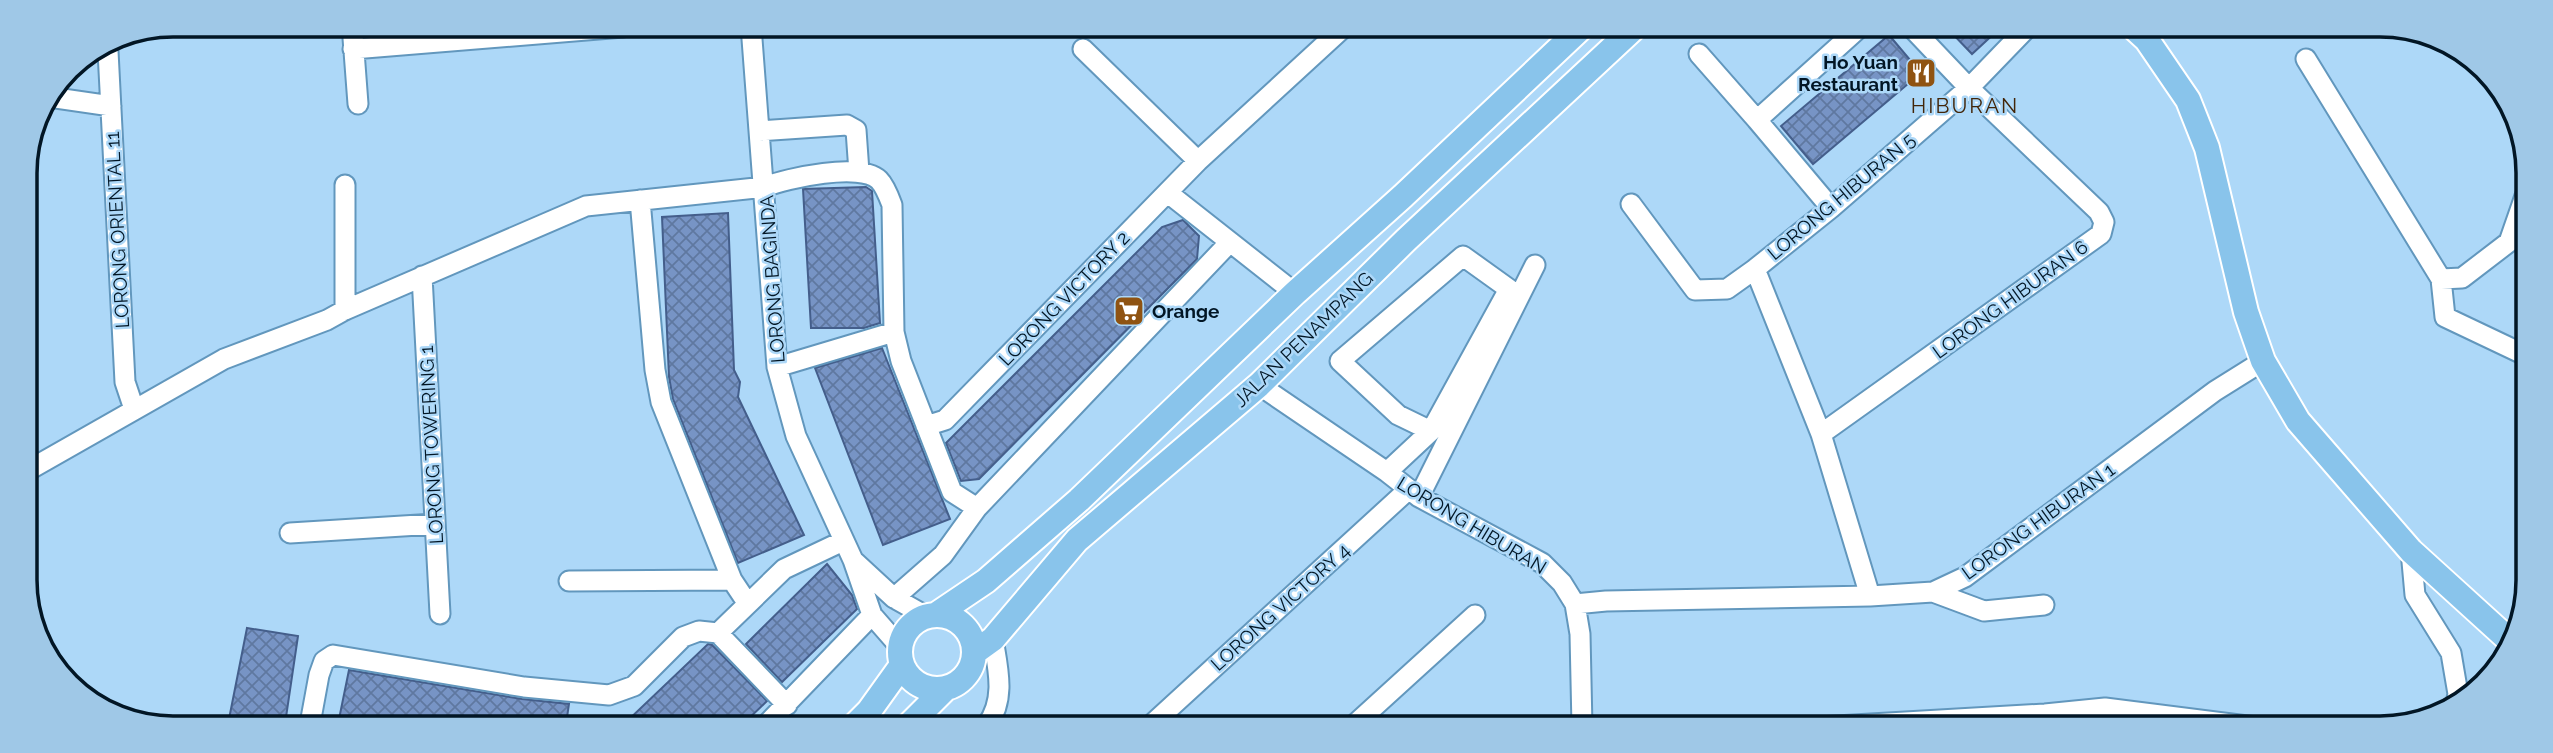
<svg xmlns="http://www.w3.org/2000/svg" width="2553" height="753" viewBox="0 0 2553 753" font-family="Raleway,sans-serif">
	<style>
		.building { fill: url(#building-cross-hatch); stroke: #445e8b; stroke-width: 2 }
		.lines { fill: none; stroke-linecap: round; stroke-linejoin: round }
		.minor-casing { stroke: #6297bd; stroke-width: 23 }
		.major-casing { stroke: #fff; stroke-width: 28 }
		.minor { stroke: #fff; stroke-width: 19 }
		.major { stroke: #89c4eb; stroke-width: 24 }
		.labels { text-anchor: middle; stroke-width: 5; stroke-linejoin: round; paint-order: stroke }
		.poi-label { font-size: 19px; font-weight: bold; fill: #021625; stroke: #add8f8; text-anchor: end }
		.street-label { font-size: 19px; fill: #021625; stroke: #add8f8 }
		.neighbourhood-label { font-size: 21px; letter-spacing: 2px; fill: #422508; stroke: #add8f8 }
		.rim { fill: none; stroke: #021625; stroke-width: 3.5 }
	</style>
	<defs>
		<pattern id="building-cross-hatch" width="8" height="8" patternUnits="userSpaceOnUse" patternTransform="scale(1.75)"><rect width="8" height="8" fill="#7794c5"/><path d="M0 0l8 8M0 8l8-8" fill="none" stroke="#5f78a0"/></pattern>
	</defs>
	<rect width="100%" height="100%" fill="#add8f8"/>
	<path class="building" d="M1947 28H1984L1999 29 1972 54Z
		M1889 35 1921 73 1813 164 1781 126Z
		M866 187 872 191 880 323 864 328H811L803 189Z
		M728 213 734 370 740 382 738 397 804 535 738 563 673 399 669 377 662 217Z
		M1183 220 1199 236 1197 259 979 479 961 481 946 443 1162 227Z
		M882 348 950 519 883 545 815 368Z
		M827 564 852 595 857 609 782 682 746 644Z
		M247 628 298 636 285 724H228Z
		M708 644 712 645 767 701 742 725H623Z
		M349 670 522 699 569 704 566 724H338Z"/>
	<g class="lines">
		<g class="minor-casing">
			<path id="minor" d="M352 25 358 104
				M751 26 777 367 796 436 853 560 872 615 900 647
				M353 49 623 27
				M1083 49 1198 161
				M108 51 125 382 134 409
				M1699 54 1757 120
				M2306 59 2441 279 2445 317 2525 355
				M49 97 111 106
				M759 131 847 125 856 130 859 172
				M1168 193 1295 293
				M640 200 655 370 661 402 732 580 748 604
				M1631 204 1695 290 1727 289 1755 269 1831 208 1969 88 2026 29
				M1831 208 1757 120 1859 28
				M1463 256 1509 289 1431 431 1398 415 1340 361Z
				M1755 269 1821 434 1870 596
				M422 276 440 614
				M2441 279 2462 278 2509 242 2525 196
				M345 310V185
				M777 367 894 332
				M1259 385 1387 472 1419 497 1542 563 1562 583 1575 604 1580 634 1582 727
				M926 426 945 420 1198 161 1344 27
				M1821 434 2101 234 2104 222 2099 212 1969 88 1912 28
				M27 471 224 359 327 320 345 310 586 206 765 187C787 178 861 162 879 180 885 186 889 197 892 205L894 332 901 361 952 492 977 508
				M1387 472 1431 431
				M1419 497 1535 265
				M290 533 435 524
				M2411 551 2415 595 2451 653 2458 694 2456 703
				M855 562 894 598 926 616
				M569 581 732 580
				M1933 592 1984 611 2044 605
				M894 598 943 555 977 508 1230 242
				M1575 604 1606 601 1870 596 1933 592 1965 577 2215 391 2263 361
				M718 633 784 569 843 541
				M310 724 319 675 324 661 333 655 524 687 609 695 634 686 683 637 699 631 718 633 787 705
				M766 725 872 615
				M987 725C1006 699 998 669 993 639
				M1150 726 1409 489
				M1353 726 1475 615
				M1819 727 2045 714 2105 708 2263 728"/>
		</g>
		<g class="major-casing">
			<path id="major" d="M2135 29 2147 40 2188 100 2207 148 2246 312 2263 361 2298 421 2411 551 2509 640
				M937 614 986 581 1079 500 1295 293 1403 196 1581 28
				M900 652a37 37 0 1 1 74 0a37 37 0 1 1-74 0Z
				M975 652 993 639 1077 540 1259 385 1406 240 1634 28
				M855 725 869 711 902 665
				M909 725 944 690"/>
		</g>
		<use href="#minor" class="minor"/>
		<use href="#major" class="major"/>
	</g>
	<defs>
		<g id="restaurant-square" transform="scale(1.575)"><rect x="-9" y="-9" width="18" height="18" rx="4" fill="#8f5312" stroke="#add8f8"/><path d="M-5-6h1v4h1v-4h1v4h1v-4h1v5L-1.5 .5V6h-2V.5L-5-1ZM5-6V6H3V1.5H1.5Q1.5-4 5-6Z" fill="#fff"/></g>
		<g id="supermarket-square" transform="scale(1.575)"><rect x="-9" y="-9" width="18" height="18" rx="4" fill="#8f5312" stroke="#add8f8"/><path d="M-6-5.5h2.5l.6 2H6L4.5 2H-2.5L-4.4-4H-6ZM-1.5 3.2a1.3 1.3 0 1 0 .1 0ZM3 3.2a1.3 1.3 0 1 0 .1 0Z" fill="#fff"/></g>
	</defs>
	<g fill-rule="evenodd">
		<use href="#restaurant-square" x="1921" y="73"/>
		<use href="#supermarket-square" x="1129" y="311"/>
	</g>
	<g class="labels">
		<g class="poi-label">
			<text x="1898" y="69">Ho Yuan<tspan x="1898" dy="22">Restaurant</tspan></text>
			<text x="1152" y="318" text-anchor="start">Orange</text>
		</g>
		<g class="street-label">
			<text transform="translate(1841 196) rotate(-40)" y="7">LORONG HIBURAN 5</text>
			<text transform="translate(117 230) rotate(-93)" y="7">LORONG ORIENTAL 11</text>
			<text transform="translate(772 279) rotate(-94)" y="7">LORONG BAGINDA</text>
			<text transform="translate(1064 298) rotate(-46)" y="7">LORONG VICTORY 2</text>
			<text transform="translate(2010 299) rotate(-36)" y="7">LORONG HIBURAN 6</text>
			<text transform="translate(1303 339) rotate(-44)" y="7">JALAN PENAMPANG</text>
			<text transform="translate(431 445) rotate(-93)" y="7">LORONG TOWERING 1</text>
			<text transform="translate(2038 521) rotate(-36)" y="7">LORONG HIBURAN 1</text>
			<text transform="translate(1472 525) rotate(31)" y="7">LORONG HIBURAN</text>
			<text transform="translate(1280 607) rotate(-42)" y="7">LORONG VICTORY 4</text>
		</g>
		<g class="neighbourhood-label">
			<text x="1965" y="113">HIBURAN</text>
		</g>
	</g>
	<path d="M0 0H2553V753H0ZM173 37H2380A136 136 0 0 1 2516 173V580A136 136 0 0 1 2380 716H173A136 136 0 0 1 37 580V173A136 136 0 0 1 173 37Z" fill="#9fc8e7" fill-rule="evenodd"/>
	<path class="rim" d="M173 37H2380A136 136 0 0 1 2516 173V580A136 136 0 0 1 2380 716H173A136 136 0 0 1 37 580V173A136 136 0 0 1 173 37Z"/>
</svg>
